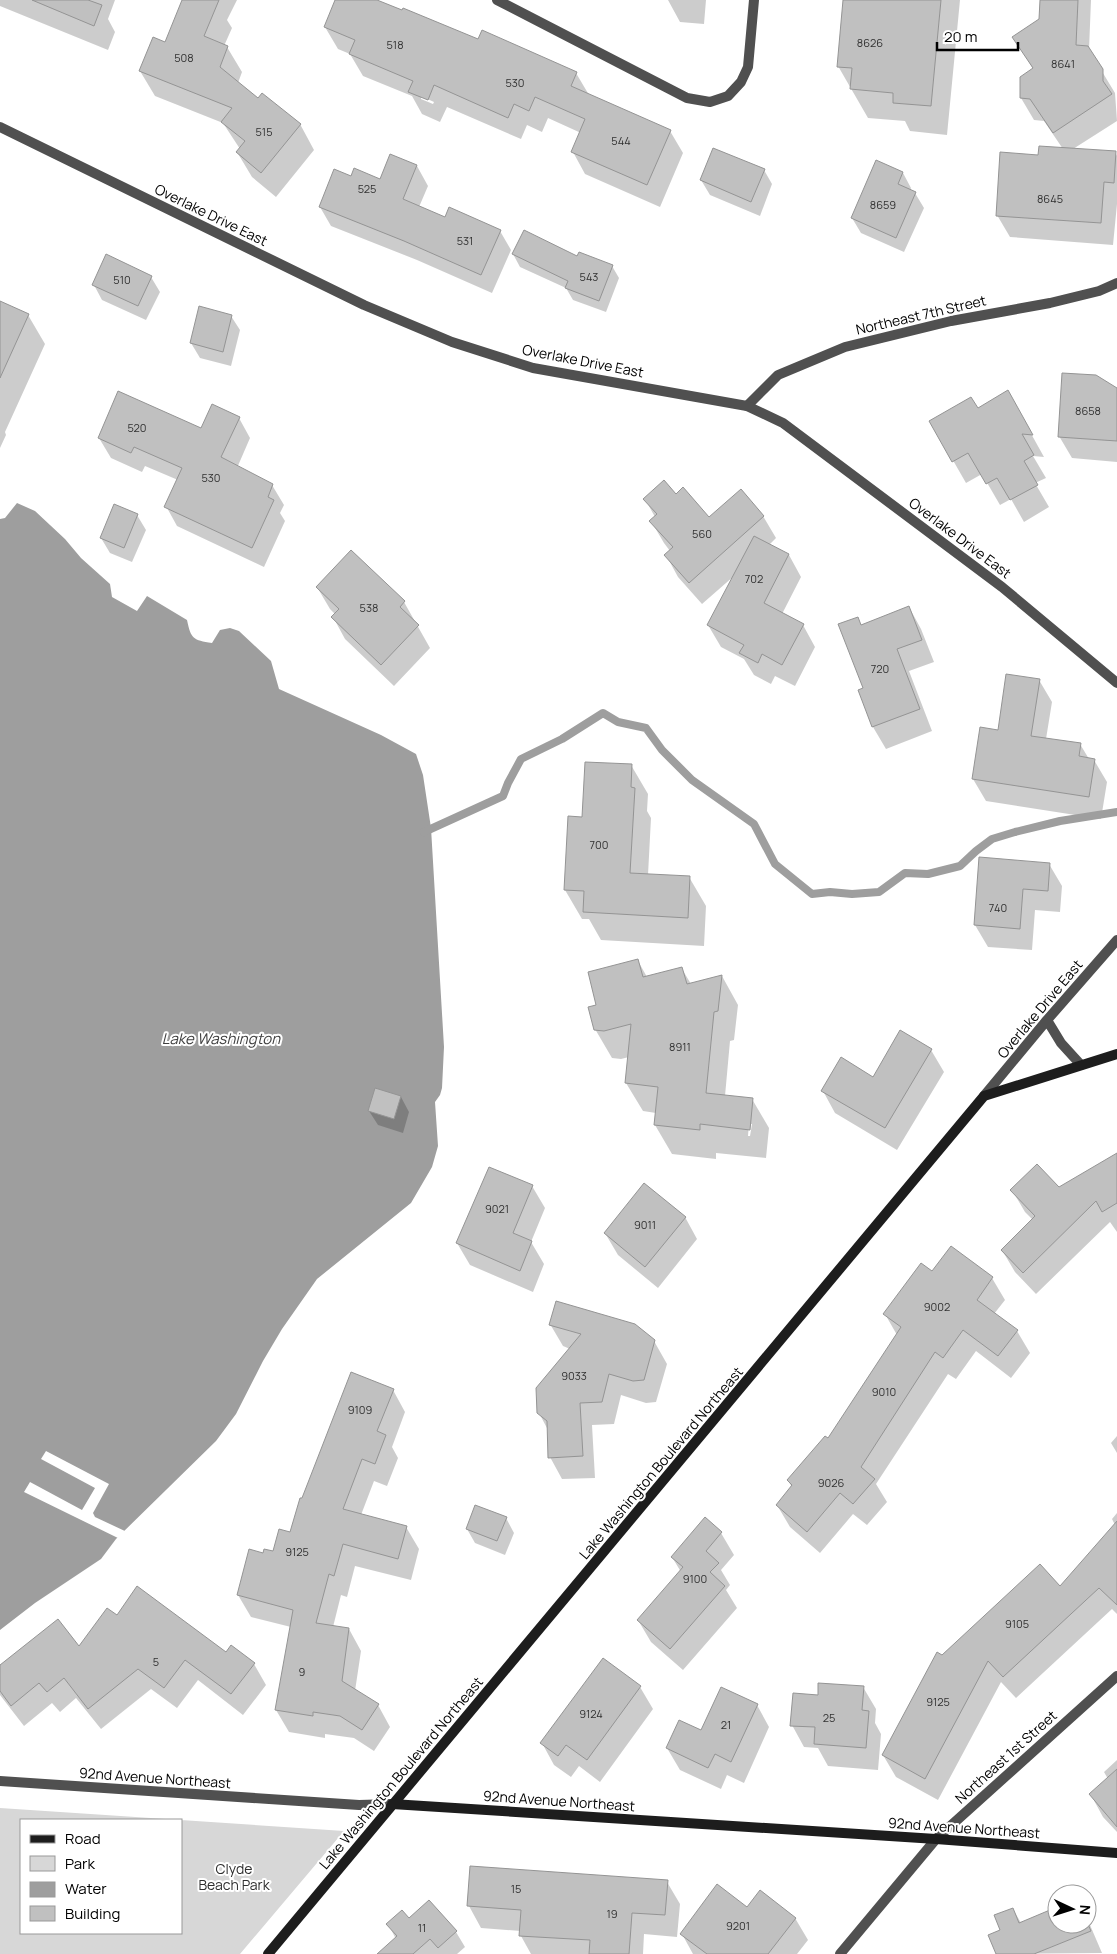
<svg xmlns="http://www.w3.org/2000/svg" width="1117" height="1954" viewBox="0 0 1117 1954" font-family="Manrope,sans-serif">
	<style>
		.green { fill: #d7d7d7; fill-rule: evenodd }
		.water { fill: #9e9e9e }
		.pier { fill: #fff }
		.shadow { fill: #0003; fill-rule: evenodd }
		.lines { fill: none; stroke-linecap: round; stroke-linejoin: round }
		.stream { stroke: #9e9e9e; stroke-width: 8 }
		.building { fill: #c0c0c0; stroke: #949494 }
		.minor { stroke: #505050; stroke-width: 10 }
		.tertiary { stroke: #505050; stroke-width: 10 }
		.secondary { stroke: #1d1d1d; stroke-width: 10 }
		.labels { text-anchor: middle; stroke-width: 4; stroke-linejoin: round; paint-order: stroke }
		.number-label { font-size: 11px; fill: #303030 }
		.street-label { font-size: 14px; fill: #000; stroke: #fff }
		.park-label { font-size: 14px; fill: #2e2e2e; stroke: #fff }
		.water-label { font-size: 15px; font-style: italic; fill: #3f3f3f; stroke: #fff }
	</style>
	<rect width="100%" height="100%" fill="#fff"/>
	<path class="green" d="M0 1808 344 1831 240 1954H0ZM21 1820H181V1933H21Z"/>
	<path class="water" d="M17 503 35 511 65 539 81 558 110 584 112 597 137 611 147 596 187 620C191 639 193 640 212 643L220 630 230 628 239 631 271 661 279 689 381 735 416 754 423 775 431 828 444 1047 442 1088 440 1095 435 1102 438 1146 432 1167 411 1203 317 1279 282 1329 263 1361 236 1414 216 1441 116 1539 101 1559 35 1603 0 1630V519L5 518Z"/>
	<path class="pier" d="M46 1451 109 1484 93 1513 95 1517 127 1532 120 1539 24 1492 30 1482 82 1510 95 1488 41 1459Z"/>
	<path class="shadow" d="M0 0H115L108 19 115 32 108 50 0 6Z
		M184 0H237L227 20 232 28 224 46 227 47 242 72 238 83 258 100 300 124 314 150 276 197 252 177 237 152 240 149 223 123 155 96 140 71 166 44Z
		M336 0H375L479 40 482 32 576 73 589 95 670 131 683 153 660 207 585 174 573 152 581 133 548 118 542 132 527 125 521 139 447 107 440 122 422 114 412 96 363 76 350 54 338 49 325 27ZM421 96 434 102 433 104 421 99Z
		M668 0H706L704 24 680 22Z
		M845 0H960L947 135 910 131 905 121 868 118 838 66Z
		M1041 0H1091L1089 50 1115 93 1117 121 1073 149 1115 152 1117 156V204L1113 245 1010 237 997 215 1039 156 1063 149 1044 121 1034 120 1021 98V77L1033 69 1014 37 1040 20Z
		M391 156 417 166 428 186 419 207 445 219 500 231 511 250 492 293 417 260 331 226 320 207 351 178 381 181Z
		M764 170 772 184 760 216 710 195 701 180Z
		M903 173 911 188 910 191 915 193 924 208 904 252 861 233 852 218Z
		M513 254 578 258 612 266 619 278 606 312 573 300 566 288 520 267Z
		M151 277 160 292 146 320 102 300 94 285Z
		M0 302 28 315 45 344 5 432 6 435 0 448Z
		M231 316 240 330 231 366 200 358 191 343Z
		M1117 390V462L1072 458 1059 436Z
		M1008 392 1044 457 1033 456 1046 478 1035 483 1049 507 1024 522 1011 499 1000 505 982 474 966 483 931 422 977 409Z
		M239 418 250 438 237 468 272 485 284 505 280 513 285 521 264 567 177 526 166 506 178 480 145 466 142 472 111 458 99 438 201 430Z
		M676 495 709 519 763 516 776 538 769 545 789 555 801 577 782 614 803 625 815 647 795 686 775 676 771 684 754 675 744 659 721 647 708 625 734 576 702 604 678 577 666 555 670 551 664 543 651 521 655 517 645 499Z
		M137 515 146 530 132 562 110 553 101 538Z
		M317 587 404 602 430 648 394 686 345 639 333 617 335 614 330 609Z
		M909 607 921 629 934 662 909 671 932 731 886 749 873 727 859 690 864 689 862 626Z
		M1039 680 1052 702 1046 739 1080 744 1089 759 1094 760 1107 782 1101 819 986 801 973 779 999 732Z
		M631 765 648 794 647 811 651 818 648 875 689 877 706 906 704 946 601 940 589 919H582L565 890Z
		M1049 864 1062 886 1060 912 1035 910 1032 950 988 947 975 925Z
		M638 961 647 977 682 969 691 984 722 976 738 1005 734 1040 730 1041 725 1096 752 1099 769 1128 766 1158 716 1153V1159L672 1154 655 1125 656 1113 643 1111 626 1083 629 1057 621 1059 612 1058 595 1029 598 1006ZM749 1124H752L750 1136H748Z
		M931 1050 944 1072 897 1150 835 1113 823 1091 874 1078Z
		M401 1097 409 1112 403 1133 378 1125 369 1111Z
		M1117 1155V1232L1110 1222 1036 1294 1015 1272 1002 1250 1033 1220 1025 1212 1012 1190 1059 1188Z
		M532 1186 545 1208 531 1242 544 1264 533 1292 470 1265 457 1243Z
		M685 1217 697 1239 658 1288 618 1255 605 1233Z
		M932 1273 992 1278 1005 1300 994 1314 1017 1331 1030 1353 1011 1378 976 1351 956 1379 948 1374 876 1484 887 1502 867 1525 853 1514 820 1553 790 1527 777 1505 792 1487 788 1481 828 1440 897 1335 885 1314Z
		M550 1324 654 1341 667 1364 656 1402 646 1403 621 1395 614 1424 592 1425 595 1478 562 1479 550 1457 548 1430 539 1413 570 1349 563 1346Z
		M393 1390 405 1412 392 1447 398 1458 387 1486 374 1481 361 1515 406 1527 419 1549 411 1580 355 1566 347 1597 341 1595 333 1627 349 1629 361 1651 355 1691 378 1705 390 1727 374 1751 354 1738 325 1734V1738L289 1732 276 1710 291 1627 251 1617 238 1595 264 1554 274 1553 291 1533 302 1500Z
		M1117 1436V1453L1111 1443Z
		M1117 1513V1614L1112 1609 1016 1698 1001 1682 938 1800 896 1777 883 1755 943 1656 1060 1588 1115 1525 1112 1519Z
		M506 1518 514 1533 505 1555 475 1543 467 1529Z
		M705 1519 721 1533 734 1555 721 1570 730 1585 726 1590 737 1608 683 1670 651 1642 638 1620 681 1572 672 1557Z
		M117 1617 254 1664 266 1685 243 1715 198 1680 177 1708 151 1689 101 1729 76 1698 60 1712 52 1703 24 1726 0 1695V1667L79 1648Z
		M640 1687 653 1709 600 1782 579 1766 571 1777 554 1765 542 1743Z
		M863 1687 876 1709 875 1723 881 1734 878 1770 828 1766 818 1748 804 1747 792 1725 819 1696Z
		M757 1705 769 1727 744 1783 727 1775 721 1789 680 1770 667 1748Z
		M1117 1760V1832L1103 1817 1091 1795 1108 1779 1104 1772Z
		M471 1868 667 1882 680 1904 677 1937 644 1934 643 1954H531L521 1936V1931L481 1928 469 1906Z
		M429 1902 456 1932 465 1947 457 1954H410L396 1939 388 1924 409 1919Z
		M1057 1908V1924H1087V1918L1102 1953 997 1954 1002 1931 1013 1909 1021 1923Z
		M795 1918 808 1940 797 1954H693L682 1934Z"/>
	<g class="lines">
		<path class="stream" d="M424 832 503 796 508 783 521 759 562 739 603 713 618 722 646 728 662 750 692 780 754 824 775 864 812 894 830 892 852 894 879 892 905 873 928 874 960 866 976 851 992 839 1015 832 1060 821 1117 812"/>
	</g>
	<path class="building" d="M32 0H88L102 5 94 26Z
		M182 0H219L204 36 228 46 220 67 258 98 262 93 301 124 261 173 236 152 245 141 221 122 232 108 139 71 153 37 165 42Z
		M335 0H377L402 10 403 8 478 39 482 30 577 72 571 86 671 130 647 185 571 152 585 119 535 97 529 111 514 104 508 118 434 85 428 100 408 92 413 81 349 54 355 40 324 27Z
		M843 0H941L931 106 893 103V93L850 89 852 68 837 67Z
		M1040 0H1078L1076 45 1088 46 1103 69V81L1112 94 1053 133 1030 99 1020 98V77L1033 68 1012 37 1039 19Z
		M1039 146 1116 151 1114 183 1104 182 1101 223 996 216 1000 152 1038 155Z
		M713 148 765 169 751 202 700 180Z
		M390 154 417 165 403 199 445 217 449 207 501 230 481 275 404 241 319 207 334 169 351 176 354 168 380 179Z
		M876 160 903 172 898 184 916 192 896 238 851 218Z
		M524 230 577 256 579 252 613 265 599 301 565 288 568 281 512 254Z
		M106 254 152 276 138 306 92 285Z
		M0 301 29 314 0 378Z
		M199 306 232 315 223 352 190 343Z
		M1062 373 1096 375 1117 388V441L1058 437Z
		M1008 390 1033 435 1022 434 1034 455 1024 461 1038 485 1010 500 997 478 986 484 968 453 952 462 929 421 971 397 978 408Z
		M118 391 201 428 212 404 240 417 221 457 273 484 268 497 274 500 252 548 164 507 182 468 134 447 131 453 98 438Z
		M664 480 676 494 683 487 709 517 741 489 764 516 689 583 664 555 673 547 649 521 657 514 643 499Z
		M114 504 138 514 124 548 100 538Z
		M754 536 789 554 764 603 804 624 782 665 762 654 758 663 739 653 744 645 707 625Z
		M351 550 405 601 400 607 419 625 381 665 331 617 339 609 316 587Z
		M909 606 922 640 897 649 920 709 872 727 858 690 863 688 838 624 858 617 861 625Z
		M1006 674 1040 679 1031 736 1081 743 1079 756 1095 759 1089 797 972 779 980 727 998 730Z
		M585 762 632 764 631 787 635 788 630 873 690 876 688 918 583 912 584 891 564 890 568 816 582 817Z
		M979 857 1050 863 1048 891 1023 889 1020 929 974 925Z
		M638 959 643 977 682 967 687 984 722 975 718 1011 714 1012 706 1093 753 1098 750 1130 700 1124V1130L654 1125 658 1087 625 1083 631 1024 604 1031 594 1030 588 1007 596 1005 588 972Z
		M900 1030 932 1049 885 1128 821 1091 841 1057 873 1077Z
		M375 1088 401 1096 394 1119 368 1111Z
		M1117 1153V1203L1102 1212 1096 1201 1023 1273 1001 1250 1035 1216 1010 1190 1037 1164 1059 1187Z
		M489 1167 533 1185 513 1233 532 1241 520 1271 456 1243Z
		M644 1183 686 1217 645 1267 604 1233Z
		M951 1246 993 1277 977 1300 1018 1330 998 1356 963 1330 943 1358 935 1352 861 1467 875 1479 853 1504 840 1493 807 1532 776 1505 792 1485 787 1480 825 1436 828 1438 901 1327 883 1314 921 1263 932 1271Z
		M556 1301 635 1324 655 1340 644 1380 633 1381 609 1374 602 1402 580 1403 583 1456 548 1458 547 1421 537 1413 536 1388 581 1334 549 1325Z
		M351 1372 394 1389 377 1431 386 1435 375 1464 362 1459 343 1509 407 1526 398 1559 343 1544 334 1576 329 1574 316 1623 349 1628 342 1681 379 1704 362 1730 340 1716 313 1712V1716L275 1710 293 1610 237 1595 249 1549 263 1553 264 1549 273 1551 279 1529 290 1532 300 1498H302Z
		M475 1505 507 1517 497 1541 466 1529Z
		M705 1517 722 1532 706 1551 719 1563 710 1572 725 1586 670 1649 637 1620 683 1567 671 1557Z
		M1117 1521V1605L1099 1588 1003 1677 988 1661 925 1779 882 1755 937 1652 942 1655 1040 1564 1060 1586Z
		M137 1586 226 1652 231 1645 255 1663 231 1694 185 1660 164 1688 138 1669 88 1709 64 1678 47 1692 39 1683 11 1706 0 1691V1665L58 1619 79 1646 107 1608 117 1615Z
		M603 1658 641 1686 587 1760 566 1745 558 1756 540 1743Z
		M818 1683 864 1686 862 1710 869 1711 866 1748 814 1744 815 1727 790 1726 793 1693 818 1695Z
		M721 1687 758 1704 731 1762 715 1754 708 1768 666 1748 679 1720 701 1730Z
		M1117 1769V1827L1089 1794Z
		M470 1866 668 1880 665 1915 632 1913 629 1954H589L590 1940 519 1936 521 1910 467 1906Z
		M717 1884 747 1907 760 1890 796 1918 768 1954H707L680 1934Z
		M429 1900 457 1931 438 1948 430 1939 413 1954H377L397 1936 386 1924 402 1910 409 1918Z
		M1057 1907V1924H1087V1922L1091 1931 1034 1954H996L988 1935 1000 1930 994 1915 1013 1908 1019 1923Z"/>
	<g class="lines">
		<path class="minor" d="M497 0 687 98 710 102 728 96 741 82 748 67 754 0
			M747 406 778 375 845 347 951 321 1050 303 1099 291 1117 283
			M0 1781 359 1805 392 1804
			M840 1954 936 1839 1117 1676"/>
		<path class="tertiary" d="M0 127 364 305 452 342 533 368 747 406 783 423 1002 587 1117 683
			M1047 1020 1061 1043 1081 1065
			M984 1096 1047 1020 1117 940"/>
		<path class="secondary" d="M392 1804 936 1839 1117 1853
			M268 1954 984 1096 1117 1054"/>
	</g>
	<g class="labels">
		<g class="number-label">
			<text x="870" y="47">8626</text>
			<text x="395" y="49">518</text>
			<text x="184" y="62">508</text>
			<text x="1063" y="68">8641</text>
			<text x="515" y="87">530</text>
			<text x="264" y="136">515</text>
			<text x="621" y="145">544</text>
			<text x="367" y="193">525</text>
			<text x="1050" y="203">8645</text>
			<text x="883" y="209">8659</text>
			<text x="465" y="245">531</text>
			<text x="589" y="281">543</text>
			<text x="122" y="284">510</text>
			<text x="1088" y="415">8658</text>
			<text x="137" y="432">520</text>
			<text x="211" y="482">530</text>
			<text x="702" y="538">560</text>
			<text x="754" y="583">702</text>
			<text x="369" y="612">538</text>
			<text x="880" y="673">720</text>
			<text x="599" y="849">700</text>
			<text x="998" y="912">740</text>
			<text x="680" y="1051">8911</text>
			<text x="497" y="1213">9021</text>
			<text x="645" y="1229">9011</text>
			<text x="937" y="1311">9002</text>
			<text x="574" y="1380">9033</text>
			<text x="884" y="1396">9010</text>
			<text x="360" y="1414">9109</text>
			<text x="831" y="1487">9026</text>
			<text x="297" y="1556">9125</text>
			<text x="695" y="1583">9100</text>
			<text x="1017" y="1628">9105</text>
			<text x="156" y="1666">5</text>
			<text x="302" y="1676">9</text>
			<text x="938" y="1706">9125</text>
			<text x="591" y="1718">9124</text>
			<text x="829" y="1722">25</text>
			<text x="726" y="1729">21</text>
			<text x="516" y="1893">15</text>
			<text x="612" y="1918">19</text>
			<text x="738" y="1930">9201</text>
			<text x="422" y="1932">11</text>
		</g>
		<g class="street-label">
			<text transform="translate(211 215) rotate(26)" y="5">Overlake Drive East</text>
			<text transform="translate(921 315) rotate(-13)" y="5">Northeast 7th Street</text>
			<text transform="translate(583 361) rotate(11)" y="5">Overlake Drive East</text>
			<text transform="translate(960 538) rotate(37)" y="5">Overlake Drive East</text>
			<text transform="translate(1040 1009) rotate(-50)" y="5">Overlake Drive East</text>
			<text transform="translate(661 1463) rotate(-50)" y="5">Lake Washington Boulevard Northeast</text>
			<text transform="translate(1006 1757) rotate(-42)" y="5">Northeast 1st Street</text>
			<text transform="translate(401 1773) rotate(-50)" y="5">Lake Washington Boulevard Northeast</text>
			<text transform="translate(155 1778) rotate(4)" y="5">92nd Avenue Northeast</text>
			<text transform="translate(559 1801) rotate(4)" y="5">92nd Avenue Northeast</text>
			<text transform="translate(964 1828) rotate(4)" y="5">92nd Avenue Northeast</text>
		</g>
		<g class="park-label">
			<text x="234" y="1874">Clyde<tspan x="234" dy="16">Beach Park</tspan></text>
		</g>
		<g class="water-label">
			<text x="221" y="1044">Lake Washington</text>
		</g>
	</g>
	<rect x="20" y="1819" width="162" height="115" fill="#ffffff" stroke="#999999"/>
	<rect x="30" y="1835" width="25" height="8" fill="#1d1d1d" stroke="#999999"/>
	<text x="65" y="1844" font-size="15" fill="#000000">Road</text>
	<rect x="30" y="1856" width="25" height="15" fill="#d7d7d7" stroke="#999999"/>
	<text x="65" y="1869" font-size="15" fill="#000000">Park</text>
	<rect x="30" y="1882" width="25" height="15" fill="#9e9e9e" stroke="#999999"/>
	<text x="65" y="1894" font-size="15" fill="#000000">Water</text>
	<rect x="30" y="1906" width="25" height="15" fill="#c0c0c0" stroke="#999999"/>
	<text x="65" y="1919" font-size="15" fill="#000000">Building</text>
	<g transform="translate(1072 1909) rotate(94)"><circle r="24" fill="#ffffff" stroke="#999999"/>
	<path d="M0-4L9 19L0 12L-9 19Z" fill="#000000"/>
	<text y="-8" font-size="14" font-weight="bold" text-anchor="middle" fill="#000000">N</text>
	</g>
	<path d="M937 42v8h81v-8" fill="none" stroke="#000000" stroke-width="2.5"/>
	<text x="944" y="42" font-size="15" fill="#000000" stroke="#ffffff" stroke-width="4" paint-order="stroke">20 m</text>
</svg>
